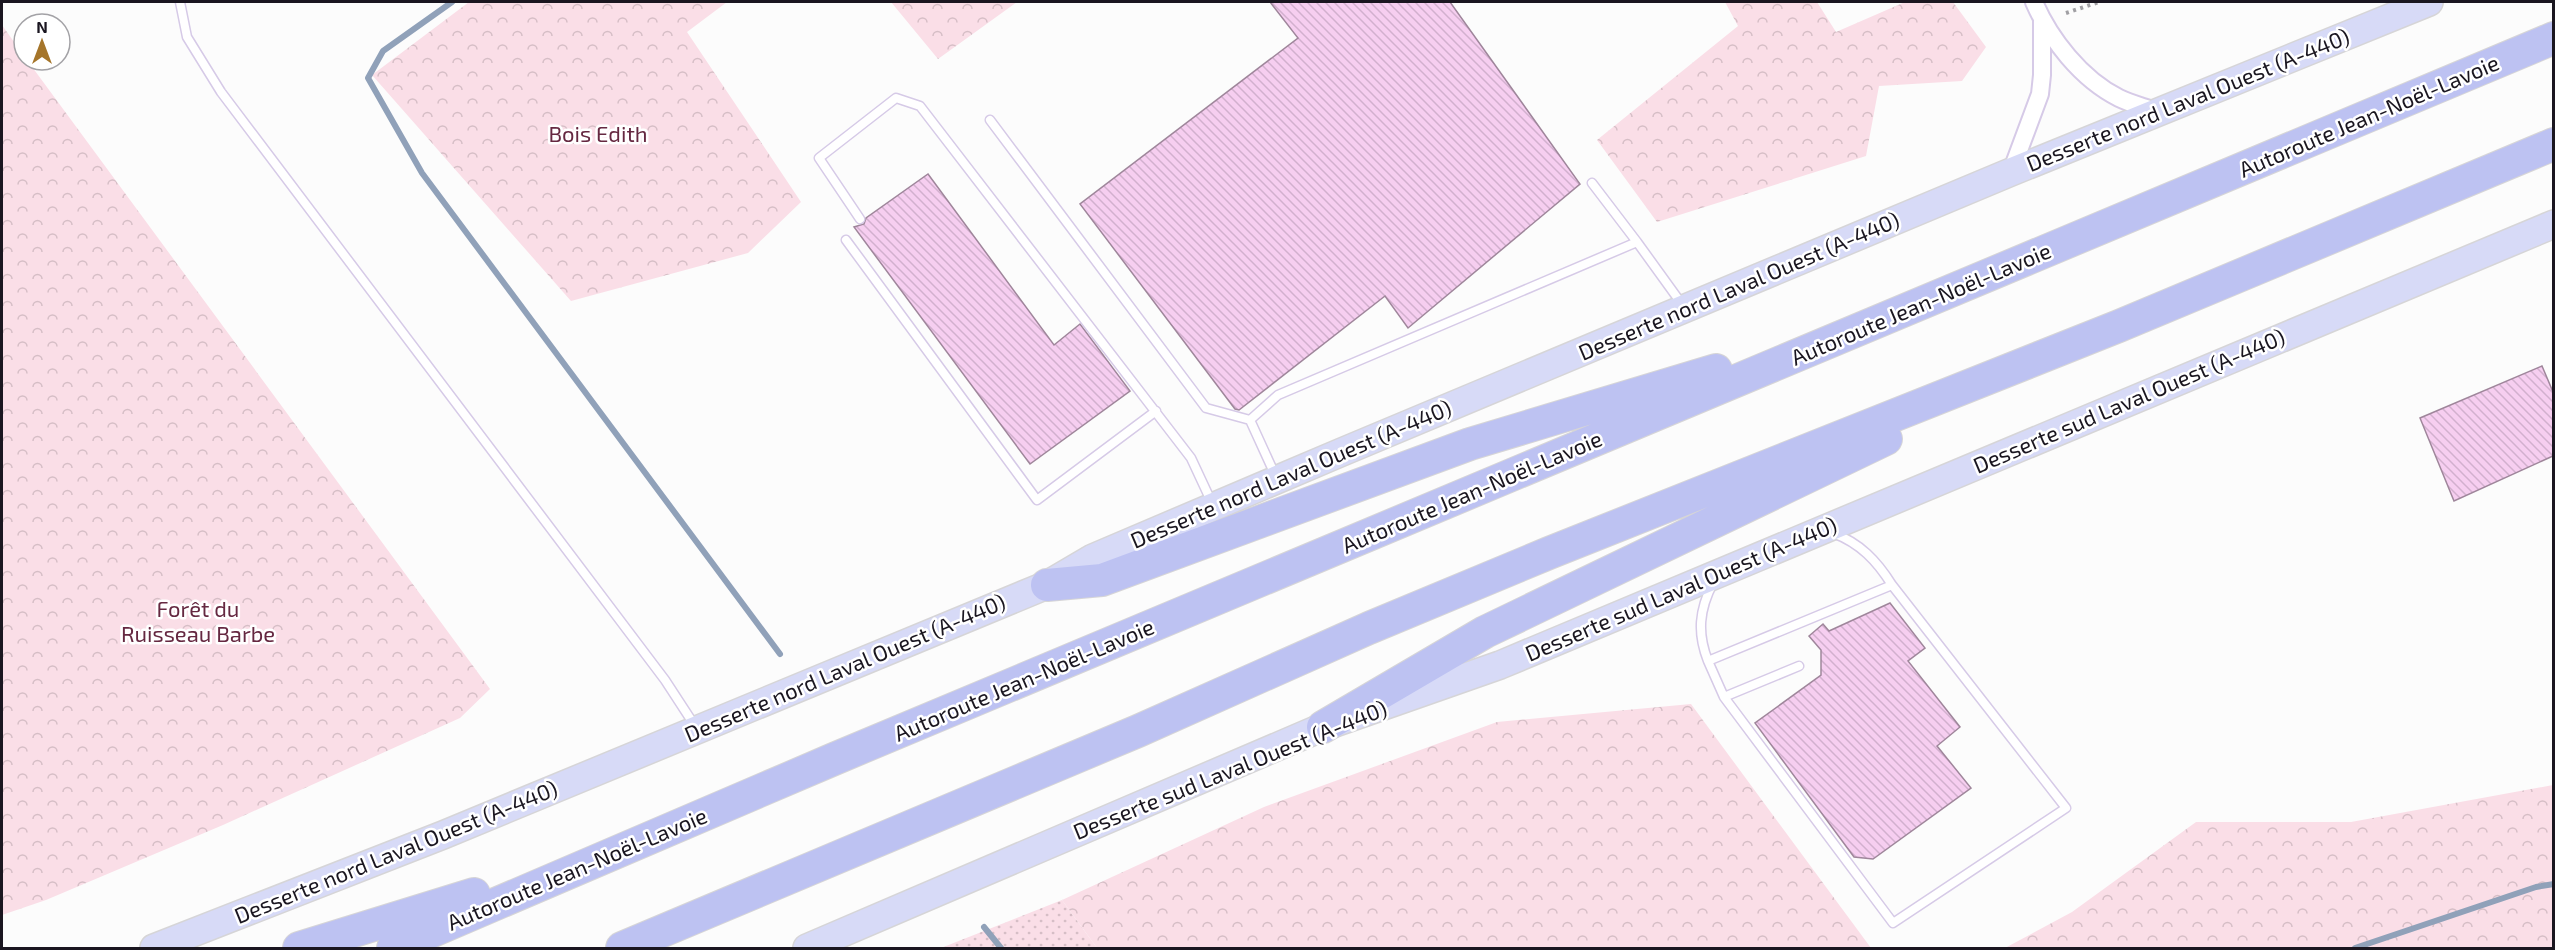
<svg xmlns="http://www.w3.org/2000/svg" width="2555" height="950" viewBox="0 0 2555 950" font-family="'Exo 2',sans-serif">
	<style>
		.grass { fill: url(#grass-dots) }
		.forest { fill: url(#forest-crowns) }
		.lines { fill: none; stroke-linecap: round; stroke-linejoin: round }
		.stream { stroke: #90a1b9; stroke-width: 6 }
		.building { fill: url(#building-back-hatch); stroke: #9f869b; stroke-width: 1.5 }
		.lane-casing { stroke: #d6cae7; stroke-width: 11 }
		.street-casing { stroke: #d6cae7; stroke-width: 20 }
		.primary-casing { stroke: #d6d5d7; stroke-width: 30 }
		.highway-casing { stroke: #d6d5d7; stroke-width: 34 }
		.path { stroke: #a09fa3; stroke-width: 4; stroke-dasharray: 3 4.5; stroke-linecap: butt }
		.lane { stroke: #fff; stroke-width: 8 }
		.street { stroke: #fff; stroke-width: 16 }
		.primary { stroke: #d7daf7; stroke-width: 27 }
		.highway { stroke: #bdc2f2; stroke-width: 32 }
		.labels { text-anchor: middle; stroke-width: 5; stroke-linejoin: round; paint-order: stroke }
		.street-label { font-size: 22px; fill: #1a1620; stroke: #fff }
		.park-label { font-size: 22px; fill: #652841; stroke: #fff }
	</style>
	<defs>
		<pattern id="grass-dots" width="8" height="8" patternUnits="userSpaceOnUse" patternTransform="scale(1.5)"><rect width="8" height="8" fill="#fadee7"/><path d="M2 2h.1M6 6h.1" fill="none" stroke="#d6bec6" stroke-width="1.8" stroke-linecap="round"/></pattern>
		<pattern id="forest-crowns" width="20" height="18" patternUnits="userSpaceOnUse" patternTransform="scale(1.5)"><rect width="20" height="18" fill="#fadee7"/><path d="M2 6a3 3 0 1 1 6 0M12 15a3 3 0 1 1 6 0" fill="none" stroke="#d6bec6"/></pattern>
		<pattern id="building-back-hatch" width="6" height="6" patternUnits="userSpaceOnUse" patternTransform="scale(1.5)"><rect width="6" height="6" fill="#f6cef0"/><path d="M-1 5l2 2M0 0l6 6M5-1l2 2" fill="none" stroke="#d2b0ce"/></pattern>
	</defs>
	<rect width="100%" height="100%" fill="#fcfcfc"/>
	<path class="grass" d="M1062 900 1097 948H941Z"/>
	<path class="forest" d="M469 2H727L687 32 801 202 748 253 571 301 372 75Z
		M891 2H1017L938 59Z
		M1725 2H1817L1836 32 1905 2H1953L1986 47 1962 81 1879 86 1866 156 1657 222 1597 140 1738 26Z
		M2 25 24 56V60H27L490 689 460 718 223 825 46 900 2 915Z
		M1691 704 1871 948H1097L1062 900 1264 807 1497 722Z
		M2553 785V948H2005L2072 912 2196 822H2351Z"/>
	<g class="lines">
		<path class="stream" d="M452 2 383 51 368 78 422 173 780 654
			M984 927 1001 948
			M2355 948 2536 887 2554 884"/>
	</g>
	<path class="building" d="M1270 2H1450L1580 184 1408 328 1385 296 1239 410 1235 409 1080 204 1298 38Z
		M928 174 1054 345 1080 324 1130 391 1030 464 854 227 864 224 866 218Z
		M2542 366 2553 392V456L2454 501 2420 418Z
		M1890 603 1925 648 1908 661 1960 727 1937 746 1971 788 1873 859 1854 857 1755 723 1821 675V650L1809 636 1823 624 1829 631Z"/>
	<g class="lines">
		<g class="lane-casing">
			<path id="lane" d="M180 2 187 37 221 92 665 680 695 726
				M990 120 1206 408 1250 420
				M1592 183 1637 242
				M860 219 819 158 896 98 920 106 1191 458 1212 503
				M846 240 1037 500 1156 411
				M1276 477 1250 420 1278 395 1637 242 1684 307
				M1713 583C1699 610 1697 633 1708 661L1892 585C1877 561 1860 543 1833 533
				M1708 661 1724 697 1799 666
				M1724 697 1893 923 2066 808 1892 585"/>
		</g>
		<g class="street-casing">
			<path id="street" d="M2034 2C2050 39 2081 79 2119 98 2131 104 2145 107 2158 112
				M2011 172 2040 94 2042 75V21"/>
		</g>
		<g class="primary-casing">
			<path id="primary" d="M154 948 443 835 1047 585 1093 558 1342 452 2011 172 2429 2
				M807 948 1323 727 1500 665 2554 224"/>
		</g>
		<g class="highway-casing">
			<path id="highway" d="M1047 585 1102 580 1470 444 1716 370
				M1323 727 1485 632 1886 439
				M299 948 474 894
				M393 948 834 759 2554 38
				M622 948 1138 731 1369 628 1549 553 2119 326 2554 144"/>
		</g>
		<path class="path" d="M2066 13 2099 2"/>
		<use href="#lane" class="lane"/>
		<use href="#street" class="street"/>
		<use href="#primary" class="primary"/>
		<use href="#highway" class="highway"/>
	</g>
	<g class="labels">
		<g class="street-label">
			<text transform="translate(2188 100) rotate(-22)" y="8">Desserte nord Laval Ouest (A-440)</text>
			<text transform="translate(2369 116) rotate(-23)" y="8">Autoroute Jean-Noël-Lavoie</text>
			<text transform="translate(1739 286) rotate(-23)" y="8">Desserte nord Laval Ouest (A-440)</text>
			<text transform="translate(1921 304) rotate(-23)" y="8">Autoroute Jean-Noël-Lavoie</text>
			<text transform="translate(2129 401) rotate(-23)" y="8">Desserte sud Laval Ouest (A-440)</text>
			<text transform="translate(1291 474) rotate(-23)" y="8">Desserte nord Laval Ouest (A-440)</text>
			<text transform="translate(1472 492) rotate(-23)" y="8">Autoroute Jean-Noël-Lavoie</text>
			<text transform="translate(1681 589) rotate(-23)" y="8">Desserte sud Laval Ouest (A-440)</text>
			<text transform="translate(845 668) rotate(-23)" y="8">Desserte nord Laval Ouest (A-440)</text>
			<text transform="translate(1024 680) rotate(-23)" y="8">Autoroute Jean-Noël-Lavoie</text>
			<text transform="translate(1230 770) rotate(-22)" y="8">Desserte sud Laval Ouest (A-440)</text>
			<text transform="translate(396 852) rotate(-22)" y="8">Desserte nord Laval Ouest (A-440)</text>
			<text transform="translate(577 869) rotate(-23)" y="8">Autoroute Jean-Noël-Lavoie</text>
		</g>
		<g class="park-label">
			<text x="598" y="142">Bois Edith</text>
			<text x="198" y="617">Forêt du<tspan x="198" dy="25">Ruisseau Barbe</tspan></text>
		</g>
	</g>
	<rect width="2555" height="950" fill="none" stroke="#1a1620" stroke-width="6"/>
	<g transform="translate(42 42)"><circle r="28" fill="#ffffff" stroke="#a3a2a6" stroke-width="1.5"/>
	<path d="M0-4.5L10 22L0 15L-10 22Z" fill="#a5752a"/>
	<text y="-9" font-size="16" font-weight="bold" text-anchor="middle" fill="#1a1620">N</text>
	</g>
</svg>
